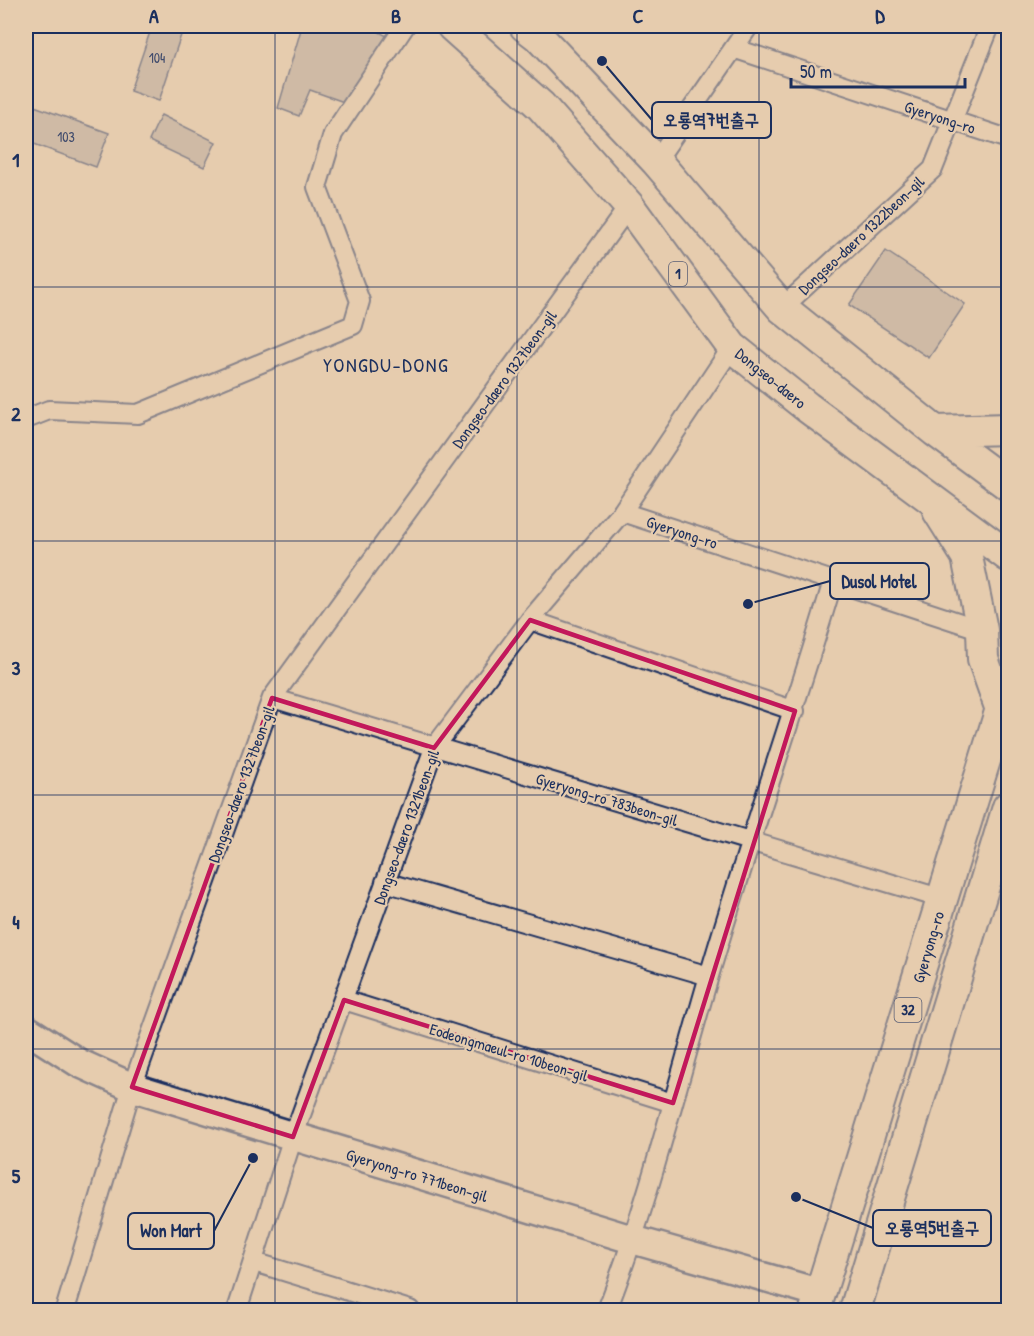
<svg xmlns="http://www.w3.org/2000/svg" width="1034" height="1336" viewBox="0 0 1034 1336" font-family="'Patrick Hand','Poor Story',sans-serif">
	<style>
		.building { fill: #b3a59a; stroke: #1b2f5e; stroke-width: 1.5 }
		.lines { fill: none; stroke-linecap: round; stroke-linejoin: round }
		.street-casing { stroke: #1b2f5e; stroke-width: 22 }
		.secondary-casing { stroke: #1b2f5e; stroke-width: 32 }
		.primary-casing { stroke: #1b2f5e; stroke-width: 34 }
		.street { stroke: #e6ccae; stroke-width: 18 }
		.secondary { stroke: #e6ccae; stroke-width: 27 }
		.primary { stroke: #e6ccae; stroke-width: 30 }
		.marked { fill: none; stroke: #c2185b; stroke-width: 4.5; stroke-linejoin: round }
		.grid { fill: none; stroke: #1b2f5e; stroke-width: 1.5; stroke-opacity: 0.55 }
		.labels { text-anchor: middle; stroke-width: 4.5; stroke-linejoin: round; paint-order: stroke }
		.number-label { font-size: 14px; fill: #414c6d }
		.shield { fill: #e6ccae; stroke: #585e76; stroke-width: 1.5 }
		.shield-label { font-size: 15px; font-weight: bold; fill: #1b2f5e }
		.street-label { font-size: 16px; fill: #1b2f5e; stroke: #e6ccae }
		.quarter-label { font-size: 20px; letter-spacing: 1.5px; fill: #1b2f5e; stroke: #e6ccae }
		.leader { fill: none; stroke: #1b2f5e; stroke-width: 2 }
		.callout-dot { fill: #1b2f5e; stroke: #e6ccae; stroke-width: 2 }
		.callout { fill: #e6ccae; stroke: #1b2f5e; stroke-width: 2 }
		.callout-label { font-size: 18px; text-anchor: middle; font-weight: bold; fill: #1b2f5e }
		.neatline { fill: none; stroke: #1b2f5e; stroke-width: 2 }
		.grid-label { font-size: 20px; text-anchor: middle; font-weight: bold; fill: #1b2f5e }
	</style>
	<rect width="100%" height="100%" fill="#e6ccae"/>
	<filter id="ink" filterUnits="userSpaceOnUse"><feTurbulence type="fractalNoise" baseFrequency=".0167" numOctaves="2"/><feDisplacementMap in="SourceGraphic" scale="12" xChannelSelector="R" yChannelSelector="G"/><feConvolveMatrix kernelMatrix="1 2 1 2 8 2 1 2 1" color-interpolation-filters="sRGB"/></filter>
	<g filter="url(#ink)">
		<path class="building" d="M152 26H184L159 101 130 91Z
			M302 26H368L387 36 344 102 310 90 299 116 278 108Z
			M26 103 109 133 96 167 26 141Z
			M161 115 216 142 204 167 149 141Z
			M886 251 965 304 929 358 849 305Z"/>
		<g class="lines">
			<g class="street-casing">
				<path id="street" d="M736 49 1008 139
					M656 161 749 26
					M782 308 933 169 990 26
					M26 419 49 410 138 414 353 325 360 301 317 187 333 134 405 26
					M622 512 982 630
					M530 620 795 711
					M272 698 943 899
					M385 882 709 976
					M344 1000 673 1103
					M254 1262 410 1310
					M65 1310 132 1087 272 698 629 206
					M237 1310 293 1137 434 748 530 620 622 512 732 347
					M607 1310C649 1201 676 1088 709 976 748 843 794 713 833 581"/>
			</g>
			<g class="secondary-casing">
				<path id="secondary" d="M26 1029 79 1063 132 1087 634 1240 820 1293"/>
			</g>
			<g class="primary-casing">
				<path id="primary" d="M452 26 541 106 629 206 732 347 807 407 1008 556
					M525 26 538 36 656 161 782 308 935 431 1008 485
					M935 431 1008 429
					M938 511 967 557 982 630 983 659 1001 710
					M815 1310 1008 686
					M855 1310 1008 807"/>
			</g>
			<use href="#street" class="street"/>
			<use href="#secondary" class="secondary"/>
			<use href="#primary" class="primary"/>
		</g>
	</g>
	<path d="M0 0H1034V1336H0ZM530 620 795 711 673 1103 344 1000 293 1137 132 1087 272 698 434 748Z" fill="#e6ccae" fill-opacity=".55" fill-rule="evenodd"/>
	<path class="marked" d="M530 620 795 711 673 1103 344 1000 293 1137 132 1087 272 698 434 748Z"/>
	<path class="grid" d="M275 26V1310M517 26V1310M759 26V1310M26 287H1008M26 541H1008M26 795H1008M26 1049H1008"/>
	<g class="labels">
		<g class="number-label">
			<text x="157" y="63">104</text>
			<text x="66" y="142">103</text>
		</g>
		<g class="shield">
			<rect x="669" y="262" width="18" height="24" rx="4.5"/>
			<rect x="894.5" y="998" width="27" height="24" rx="4.5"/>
		</g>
		<g class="shield-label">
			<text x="678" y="279">1</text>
			<text x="908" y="1015">32</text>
		</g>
		<g class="street-label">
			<text transform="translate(940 117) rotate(18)" y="6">Gyeryong-ro</text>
			<text transform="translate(861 235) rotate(-43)" y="6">Dongseo-daero 1322beon-gil</text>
			<text transform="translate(771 378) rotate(39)" y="6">Dongseo-daero</text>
			<text transform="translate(504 379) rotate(-54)" y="6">Dongseo-daero 1327beon-gil</text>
			<text transform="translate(682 532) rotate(18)" y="6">Gyeryong-ro</text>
			<text transform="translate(241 784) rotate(-70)" y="6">Dongseo-daero 1327beon-gil</text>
			<text transform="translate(607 799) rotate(17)" y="6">Gyeryong-ro 783beon-gil</text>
			<text transform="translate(406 827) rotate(-70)" y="6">Dongseo-daero 1321beon-gil</text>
			<text transform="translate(928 947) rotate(-73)" y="6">Gyeryong-ro</text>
			<text transform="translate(509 1052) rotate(17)" y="6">Eodeongmaeul-ro 10beon-gil</text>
			<text transform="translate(417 1175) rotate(17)" y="6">Gyeryong-ro 771beon-gil</text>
		</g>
		<g class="quarter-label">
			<text x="386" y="372">YONGDU-DONG</text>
		</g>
	</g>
	<path class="leader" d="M602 61L652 120M748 604L830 581M796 1197L873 1228M253 1158L214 1231"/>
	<g class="callout-dot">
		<circle cx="602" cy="61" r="6"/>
		<circle cx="748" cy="604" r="6"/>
		<circle cx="796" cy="1197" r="6"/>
		<circle cx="253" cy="1158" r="6"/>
	</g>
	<g class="callout">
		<rect x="652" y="102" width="119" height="36" rx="6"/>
		<rect x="830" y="563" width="99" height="36" rx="6"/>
		<rect x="873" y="1210" width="118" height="36" rx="6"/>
		<rect x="128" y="1213" width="86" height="36" rx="6"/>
	</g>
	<g class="callout-label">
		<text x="711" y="126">오룡역7번출구</text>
		<text x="879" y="588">Dusol Motel</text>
		<text x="932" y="1234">오룡역5번출구</text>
		<text x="171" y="1237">Won Mart</text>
	</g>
	<rect width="1034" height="1336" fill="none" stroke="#e6ccae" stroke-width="66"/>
	<path d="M791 78v9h174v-9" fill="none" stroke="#1b2f5e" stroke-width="3"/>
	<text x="800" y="78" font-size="18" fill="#1b2f5e" stroke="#e6ccae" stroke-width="4.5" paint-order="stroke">50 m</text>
	<rect x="33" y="33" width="968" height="1270" class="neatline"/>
	<g class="grid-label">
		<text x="154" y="23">A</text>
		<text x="396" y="23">B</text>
		<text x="638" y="23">C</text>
		<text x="880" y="23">D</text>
		<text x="16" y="167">1</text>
		<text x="16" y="421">2</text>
		<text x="16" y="675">3</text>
		<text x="16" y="929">4</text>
		<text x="16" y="1183">5</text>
	</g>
</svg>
